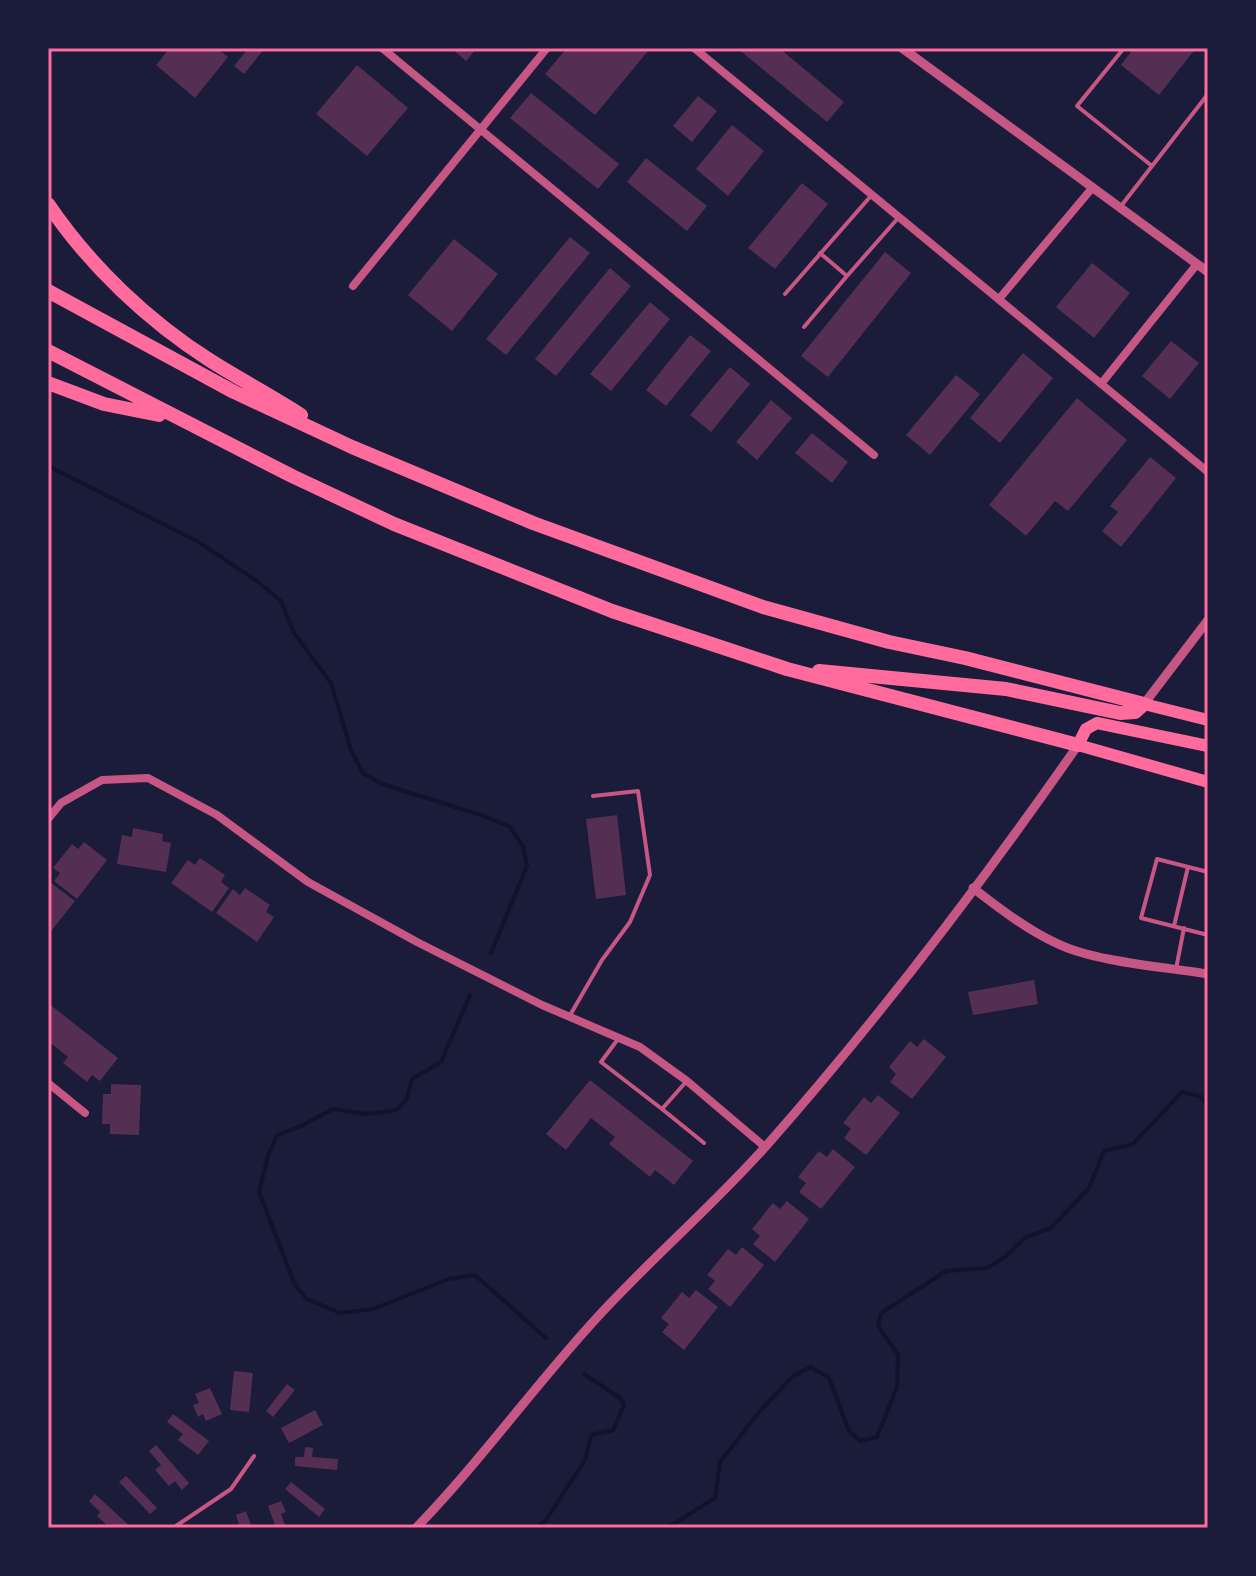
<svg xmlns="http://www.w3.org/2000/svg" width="1256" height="1576" viewBox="0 0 1256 1576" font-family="Signika,sans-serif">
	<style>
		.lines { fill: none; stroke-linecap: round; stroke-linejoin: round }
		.stream { stroke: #12122b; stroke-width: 4 }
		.building { fill: #542f53 }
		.service { stroke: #c65784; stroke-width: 4 }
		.minor { stroke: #c65784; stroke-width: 8 }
		.tertiary { stroke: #c65784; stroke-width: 9 }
		.trunk { stroke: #ff6b9d; stroke-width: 12 }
		.motorway { stroke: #ff6b9d; stroke-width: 14 }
		.neatline { fill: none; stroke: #ff6b9d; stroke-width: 3 }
	</style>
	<rect width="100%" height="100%" fill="#1b1b3a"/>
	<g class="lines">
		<path class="stream" d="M48 466 197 541 257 581 281 601 294 633 331 683 351 750 363 773 382 784 484 816 510 827 523 846 527 866 491 953
			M470 995 441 1062 412 1079 407 1098 397 1110 367 1114 333 1109 301 1126 277 1135 268 1156 259 1192 295 1285 307 1299 340 1313 373 1309 449 1279 475 1275 546 1338
			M528 1528 539 1526 546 1520 585 1460 591 1435 613 1430 624 1405 620 1398 584 1374
			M667 1528 715 1498 720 1462 760 1411 793 1376 811 1367 829 1378 849 1431 860 1441 877 1437 897 1387 898 1355 878 1326 881 1313 946 1271 987 1268 1005 1257 1026 1237 1051 1228 1089 1188 1104 1151 1133 1144 1182 1092 1201 1097 1208 1106"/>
	</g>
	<path class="building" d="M170 48H217L228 57 195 98 156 65Z
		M243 48H265L244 74 234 66 246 51Z
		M451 48H477L466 61Z
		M567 48H644L648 51 595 115 545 74Z
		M737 48H779L844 102 827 122Z
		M1134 48H1196L1159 95 1121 65Z
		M357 65 408 108 367 156 316 114Z
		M531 93 619 164 598 189 510 118Z
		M698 96 717 111 692 142 673 126Z
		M732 125 764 151 728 196 696 169Z
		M646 158 707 206 687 231 627 182Z
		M802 183 828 204 775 269 748 248Z
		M570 237 590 253 506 355 486 339Z
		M454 239 498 274 452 331 408 295Z
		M885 252 911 273 828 377 801 356Z
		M1092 263 1130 293 1094 338 1056 307Z
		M610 268 631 286 556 376 535 359Z
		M650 302 670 319 611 391 590 374Z
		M690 335 711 351 666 406 646 390Z
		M1171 341 1199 363 1170 399 1142 376Z
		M1023 353 1053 378 1000 443 970 418Z
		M730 367 750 384 711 432 690 415Z
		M956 375 980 394 930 455 906 435Z
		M1077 398 1127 440 1068 511 1055 501 1026 536 989 505Z
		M771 400 792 418 757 460 736 442Z
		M812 433 848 462 832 483 795 453Z
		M1150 457 1176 478 1121 547 1102 531 1118 512 1110 506Z
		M617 815 626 895 596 899 586 819Z
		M133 828 163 834 162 841 171 843 166 872 117 864 122 835 132 837Z
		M84 842 107 860 77 899 54 881 60 873 53 868 72 844 78 849Z
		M200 858 225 875 221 882 229 888 212 912 171 883 188 860 195 865Z
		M51 883 75 901 48 935V888Z
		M245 888 270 905 266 912 274 917 257 942 216 913 233 889 240 895Z
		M1034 980 1038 1004 973 1015 968 992Z
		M48 1003 118 1058 100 1081 92 1075 87 1082 63 1063 68 1057 52 1044 48 1049Z
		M924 1039 946 1057 912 1099 890 1082 896 1074 889 1067 910 1041 917 1047Z
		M590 1080 693 1161 674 1185 655 1170 650 1177 609 1144 615 1137 591 1118 566 1150 546 1134Z
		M111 1084 141 1085 139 1135 110 1134V1124H102L103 1094H111Z
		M878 1095 900 1113 866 1155 844 1138 851 1129 843 1123 864 1097 871 1103Z
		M833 1149 855 1167 821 1209 799 1192 806 1183 798 1177 819 1151 827 1157Z
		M787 1201 809 1219 775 1262 753 1244 760 1236 752 1229 773 1203 780 1209Z
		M742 1247 764 1265 730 1307 708 1289 715 1281 707 1275 728 1249 736 1255Z
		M696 1290 718 1307 684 1350 662 1332 669 1324 661 1318 682 1292 689 1298Z
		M234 1371 253 1373 249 1412 230 1410Z
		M287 1384 295 1390 273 1417 266 1411Z
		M210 1388 222 1414 206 1421 203 1414 198 1417 193 1405 199 1403 195 1394Z
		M315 1410 323 1425 289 1443 281 1428Z
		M173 1414 209 1441 198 1455 178 1440 183 1434 167 1422Z
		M156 1445 189 1483 182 1490 175 1481 169 1486 155 1470 161 1465 149 1451Z
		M305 1447 313 1448 312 1457 338 1459 337 1470 295 1466V1457H304Z
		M126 1476 157 1508 150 1514 119 1482Z
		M291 1482 325 1509 319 1517 285 1489Z
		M95 1494 132 1528H115L110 1524 108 1526 97 1516 100 1512 89 1501Z
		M281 1501 286 1512 281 1514 286 1528H276L268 1506Z
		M246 1511 252 1528H240L236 1515Z"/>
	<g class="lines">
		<path class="service" d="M1124 48 1077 106 1152 166
			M1121 206 1208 94
			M820 253 847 276 899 217
			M785 294 870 197
			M804 327 847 276
			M1208 872 1157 859 1141 918 1208 935
			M1174 926 1188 867
			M1176 969 1184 928
			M569 1017 602 960 630 922 650 875 638 791 593 796
			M618 1039 601 1062 662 1109
			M685 1083 662 1109 704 1143
			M173 1528 231 1489 254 1456"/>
		<path class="minor" d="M382 48 874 455
			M694 48 1208 472
			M353 286 547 48
			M999 299 1093 187
			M1101 384 1197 264
			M48 819 61 803 102 780 148 778 217 815 308 882 417 942 542 1005 640 1047 687 1081 765 1147
			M48 1083 85 1113"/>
		<path class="tertiary" d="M902 48 1208 272
			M1144 704 1208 620
			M973 888C999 908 1026 929 1056 943 1094 962 1165 967 1208 974
			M416 1528C479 1463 532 1389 593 1322 648 1261 712 1207 767 1145 878 1019 982 883 1078 745"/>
		<path class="trunk" d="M1144 704 1208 720
			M1208 746 1097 723 1086 729 1078 745 1208 782"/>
		<path class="motorway" d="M48 204C90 266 148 321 211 361 241 380 272 396 301 415
			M48 291 234 392 352 447 533 523 763 607 889 642 965 658 1144 704
			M48 351 292 476 394 524 612 611 787 669 1078 745
			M48 383 104 404 159 415
			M819 671 1006 689 1120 713 1135 712 1144 704"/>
	</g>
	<rect width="1256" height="1576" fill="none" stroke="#1b1b3a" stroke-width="100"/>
	<rect x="50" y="50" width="1156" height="1476" class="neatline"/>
</svg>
